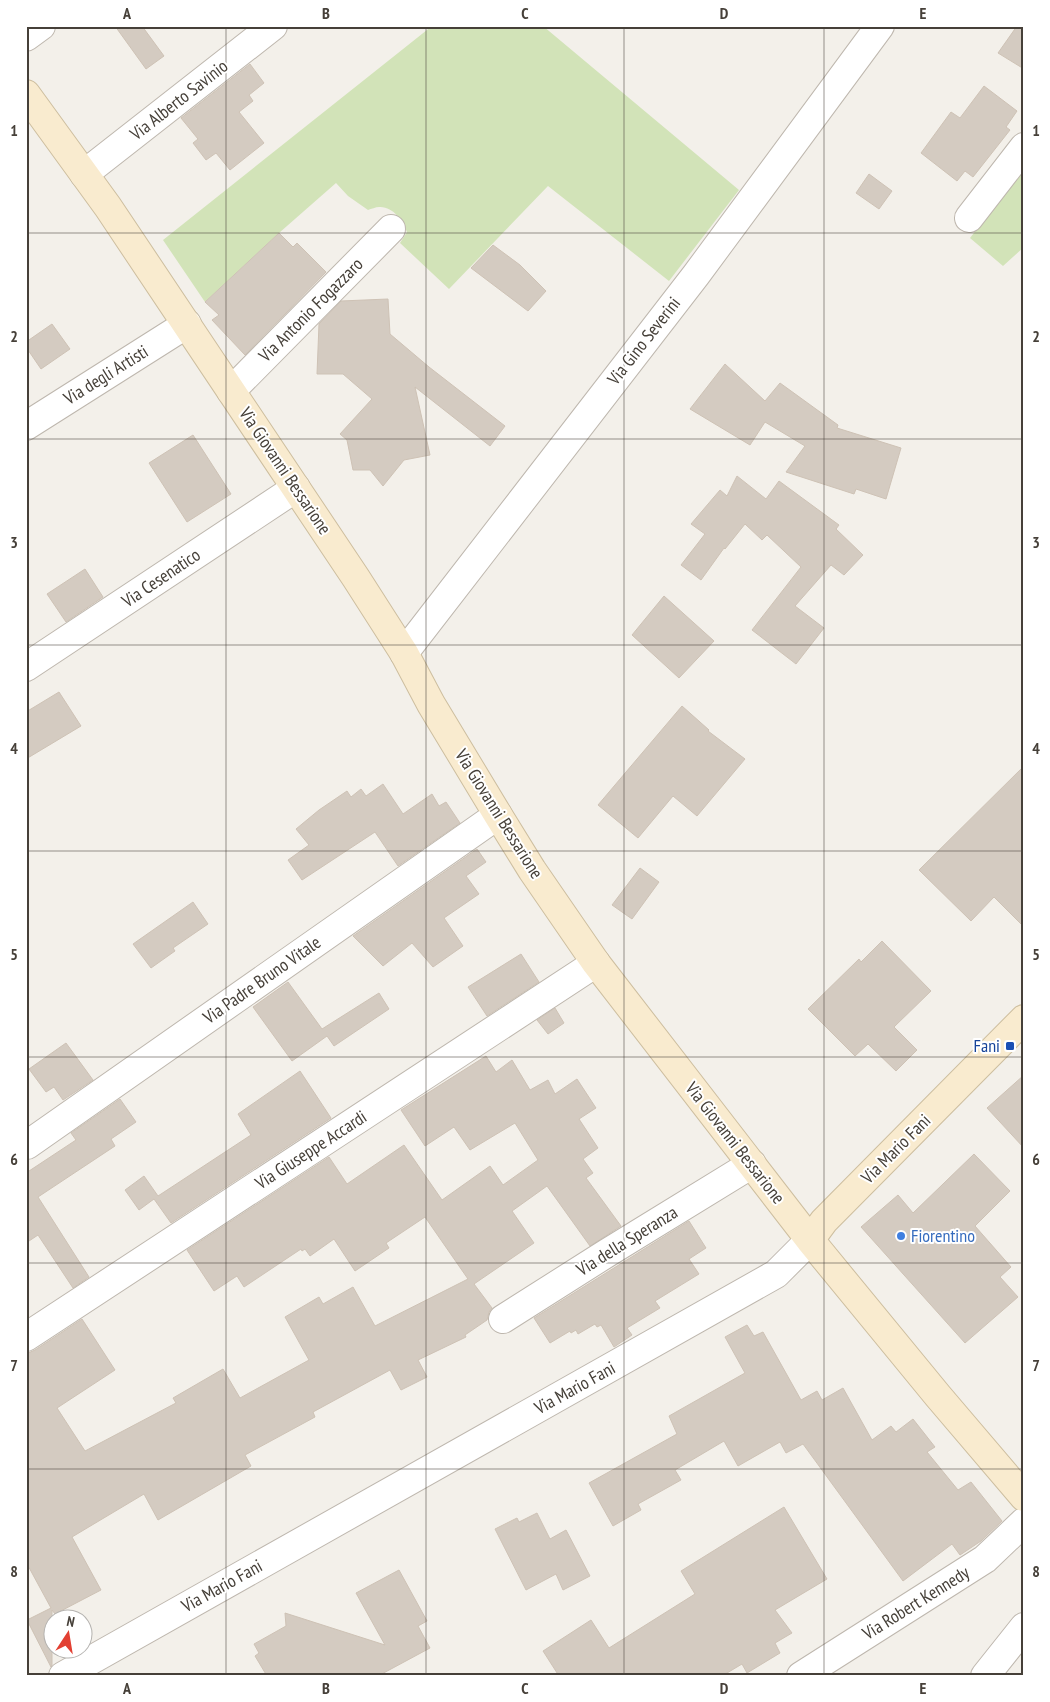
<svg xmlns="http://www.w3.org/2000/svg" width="1050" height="1702" viewBox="0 0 1050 1702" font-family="'PT Sans Narrow',sans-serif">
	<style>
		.green { fill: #d2e3b8 }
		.building { fill: #d4cbc1; stroke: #cec2b5 }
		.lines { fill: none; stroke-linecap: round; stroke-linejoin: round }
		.street-casing { stroke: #beb7ae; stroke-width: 30 }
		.secondary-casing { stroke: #cdbe9f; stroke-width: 30 }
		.street { stroke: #fff; stroke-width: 28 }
		.secondary { stroke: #f9ebcf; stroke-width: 28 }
		.grid { fill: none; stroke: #464039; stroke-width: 1; stroke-opacity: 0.55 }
		.transit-dot { fill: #1a4fb4; stroke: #fff; stroke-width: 2 }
		.shop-dot { fill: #3f7fe0; stroke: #fff; stroke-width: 2 }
		.labels { text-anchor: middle; stroke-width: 4; stroke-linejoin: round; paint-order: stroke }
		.street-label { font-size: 18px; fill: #464039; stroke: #fff }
		.transit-label { font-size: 18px; fill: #164399; stroke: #fff; text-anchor: end }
		.shop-label { font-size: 18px; fill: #366cbe; stroke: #fff; text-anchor: start }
		.neatline { fill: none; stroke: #464039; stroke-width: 2 }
		.grid-label { font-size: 16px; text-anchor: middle; font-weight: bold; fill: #464039 }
	</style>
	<rect width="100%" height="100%" fill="#f3f0ea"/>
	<path class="green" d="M432 26H543L739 190 669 281 548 186 449 289 400 243 407 232C403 221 393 206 379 207 376 207 371 209 368 210L348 196 336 183 279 233 205 302 163 240Z
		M1024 168V247L1003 266 970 238Z"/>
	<path class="building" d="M115 26H142L164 56 146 69Z
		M1017 26H1024V69L998 53Z
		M250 64 264 83 249 95 253 101 239 112 264 143 230 170 216 153 206 160 193 143 198 139 181 118Z
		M984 86 1017 111 1006 127 1010 130 973 177 965 171 957 181 921 153 951 112 960 118Z
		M869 174 892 191 879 209 856 193Z
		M279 233 293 247 297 243 326 272 245 355 212 320 219 315 205 302Z
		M493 245 520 265 546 291 528 311 471 268Z
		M388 299 390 334 429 367 505 426 490 446 415 387 430 455 404 460 383 486 370 470H353L347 440 340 434 372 399 343 374H317L319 324 341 301Z
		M52 324 70 349 41 369 26 347V342Z
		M725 364 765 401 780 383 838 425 837 428 901 448 886 499 856 489 854 494 786 472 805 446 765 422 750 445 690 409Z
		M193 435 231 494 187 522 149 463Z
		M737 476 766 499 779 481 839 525 836 529 863 555 844 575 831 565 795 606 824 628 796 664 752 630 801 567 767 535 762 540 745 524 725 549 724 548 701 580 681 565 705 534 691 524 720 490 727 496Z
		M85 569 103 597 66 622 47 594Z
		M664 596 714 641 679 678 632 635Z
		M59 692 81 726 26 759V712Z
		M682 706 709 730 708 731 745 759 697 816 673 796 638 838 598 805Z
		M1024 766V927L994 897 971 921 919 870Z
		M383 784 403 814 432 794 439 806 446 802 460 823 398 866 375 832 302 880 288 860 309 845 296 829 319 810 347 791 351 797 361 789 366 796Z
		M477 849 486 862 466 876 479 894 444 918 463 946 433 967 412 943 383 966 353 936Z
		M640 868 659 882 632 919 612 905Z
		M193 902 208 924 173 948 175 951 151 968 133 944Z
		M882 941 931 991 894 1027 917 1050 896 1071 868 1044 855 1056 808 1009 859 959 861 962Z
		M521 954 539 982 487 1016 468 987Z
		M288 982 322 1029 379 993 389 1009 334 1046 327 1036 292 1061 253 1007Z
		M555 1008 564 1023 548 1034 537 1020Z
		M66 1043 93 1080 63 1100 54 1087 46 1092 29 1069Z
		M486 1056 496 1072 512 1060 530 1090 548 1080 555 1094 577 1079 596 1108 579 1119 598 1148 583 1159 593 1173 586 1178 621 1226 590 1246 547 1186 512 1211 534 1243 474 1284 492 1308 489 1312 487 1320 465 1335 466 1337 418 1360 427 1377 401 1390 390 1370 313 1412 315 1417 245 1455 251 1466 158 1520 144 1494 72 1537 101 1590 55 1614 52 1610V1665L51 1667 27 1620 51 1608 26 1562V1354L35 1350 82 1319 115 1370 57 1408 85 1451 176 1403 173 1398 223 1369 240 1398 309 1360 285 1317 319 1297 323 1304 353 1287 375 1326 468 1279 425 1217 386 1243 389 1248 355 1271 334 1239 310 1256 305 1249 302 1251 301 1249 244 1287 237 1276 214 1291 187 1250 329 1157 347 1184 404 1145 442 1200 490 1166 503 1185 538 1160 515 1123 470 1150 454 1127 425 1146 401 1110Z
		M300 1071 331 1118 171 1223 154 1199 139 1210 125 1190 144 1176 158 1196 251 1135 238 1114Z
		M1024 1075V1148L987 1108Z
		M120 1099 136 1122 111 1139 115 1146 38 1197 89 1277 73 1288 38 1235 26 1243V1173L76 1140 71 1133Z
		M974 1154 1010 1191 975 1226 1011 1267 1000 1277 1018 1297 965 1343 861 1227 898 1195 913 1213Z
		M689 1221 706 1248 689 1259 699 1274 655 1301 660 1308 627 1328 632 1335 614 1347 601 1325 597 1327 595 1324 578 1334 576 1330 571 1333 570 1331 550 1343 534 1318Z
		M747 1325 754 1336 763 1332 801 1400 817 1391 822 1400 843 1388 872 1440 891 1426 896 1432 913 1419 935 1447 927 1452 958 1490 971 1482 1002 1521 981 1541 960 1555 952 1544 903 1581 803 1444 786 1453 780 1442 738 1466 724 1441 675 1470 681 1480 638 1504 641 1510 613 1526 589 1483 677 1434 669 1416 745 1373 725 1337Z
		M784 1507 827 1579 775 1610 792 1633 775 1643 780 1653 747 1673 742 1664 722 1676H559L543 1651 591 1620 609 1648 695 1594 681 1571Z
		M537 1513 550 1539 566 1530 590 1576 563 1590 556 1574 526 1590 495 1529 517 1518 519 1522Z
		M399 1570 427 1621 418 1626 430 1648 378 1676H267L255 1656 259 1653 254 1644 286 1626 285 1613 385 1645 356 1593Z"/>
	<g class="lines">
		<g class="street-casing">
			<path id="street" d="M26 37 41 26
				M84 174 273 26
				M969 218 1024 147
				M231 391 391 229
				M26 426 187 324
				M404 653 696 275 880 26
				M26 667 296 488
				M27 1145 498 815
				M503 1319 607 1253 752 1164
				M26 1337 596 963
				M63 1676 776 1274 810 1240
				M801 1676 985 1559 1024 1522
				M985 1676 1024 1627"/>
		</g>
		<g class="secondary-casing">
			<path id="secondary" d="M26 94 108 207 356 578 404 653 431 704 498 815 532 870 596 963 810 1240 938 1396 1024 1497
				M810 1240 824 1221 1024 1019"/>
		</g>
		<use href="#street" class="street"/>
		<use href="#secondary" class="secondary"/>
	</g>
	<path class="grid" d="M226 26V1676M426 26V1676M624 26V1676M824 26V1676M26 233H1024M26 439H1024M26 645H1024M26 851H1024M26 1057H1024M26 1263H1024M26 1469H1024"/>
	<rect class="transit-dot" x="1005" y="1041" width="10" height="10" rx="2.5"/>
	<circle class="shop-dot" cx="901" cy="1236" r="5"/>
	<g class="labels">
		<g class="street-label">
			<text transform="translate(179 100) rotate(-38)" y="6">Via Alberto Savinio</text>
			<text transform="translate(311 310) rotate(-45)" y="6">Via Antonio Fogazzaro</text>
			<text transform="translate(644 341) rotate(-52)" y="6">Via Gino Severini</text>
			<text transform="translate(106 375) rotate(-32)" y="6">Via degli Artisti</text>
			<text transform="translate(285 471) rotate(56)" y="6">Via Giovanni Bessarione</text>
			<text transform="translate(161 578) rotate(-34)" y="6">Via Cesenatico</text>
			<text transform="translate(499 814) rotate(58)" y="6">Via Giovanni Bessarione</text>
			<text transform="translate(262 980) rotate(-35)" y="6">Via Padre Bruno Vitale</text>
			<text transform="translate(735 1143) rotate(52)" y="6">Via Giovanni Bessarione</text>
			<text transform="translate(896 1149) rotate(-45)" y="6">Via Mario Fani</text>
			<text transform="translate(311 1150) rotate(-33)" y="6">Via Giuseppe Accardi</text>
			<text transform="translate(627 1241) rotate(-32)" y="6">Via della Speranza</text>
			<text transform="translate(575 1388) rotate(-29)" y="6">Via Mario Fani</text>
			<text transform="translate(222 1586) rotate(-29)" y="6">Via Mario Fani</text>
			<text transform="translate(916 1603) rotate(-32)" y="6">Via Robert Kennedy</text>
		</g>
		<g class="transit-label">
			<text x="1000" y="1052">Fani</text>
		</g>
		<g class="shop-label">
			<text x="911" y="1242">Fiorentino</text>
		</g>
	</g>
	<rect width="1050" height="1702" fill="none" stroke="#ffffff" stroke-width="55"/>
	<g transform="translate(68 1634) rotate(12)"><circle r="24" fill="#ffffff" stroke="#b5b3b0"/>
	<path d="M0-4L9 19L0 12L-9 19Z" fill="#e24032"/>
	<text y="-8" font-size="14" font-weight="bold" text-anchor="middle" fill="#464039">N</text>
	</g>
	<rect x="28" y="28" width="994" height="1646" class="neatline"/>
	<g class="grid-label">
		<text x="127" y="19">A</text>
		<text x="326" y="19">B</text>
		<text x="525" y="19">C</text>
		<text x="724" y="19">D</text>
		<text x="923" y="19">E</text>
		<text x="14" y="136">1</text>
		<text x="1036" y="136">1</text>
		<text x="14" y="342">2</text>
		<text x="1036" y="342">2</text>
		<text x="14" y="548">3</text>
		<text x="1036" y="548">3</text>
		<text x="14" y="754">4</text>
		<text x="1036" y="754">4</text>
		<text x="14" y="960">5</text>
		<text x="1036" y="960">5</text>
		<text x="14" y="1165">6</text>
		<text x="1036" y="1165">6</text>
		<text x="14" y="1371">7</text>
		<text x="1036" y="1371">7</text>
		<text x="14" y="1577">8</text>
		<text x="1036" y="1577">8</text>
		<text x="127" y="1694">A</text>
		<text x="326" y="1694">B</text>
		<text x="525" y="1694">C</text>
		<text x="724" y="1694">D</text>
		<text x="923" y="1694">E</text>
	</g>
</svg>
